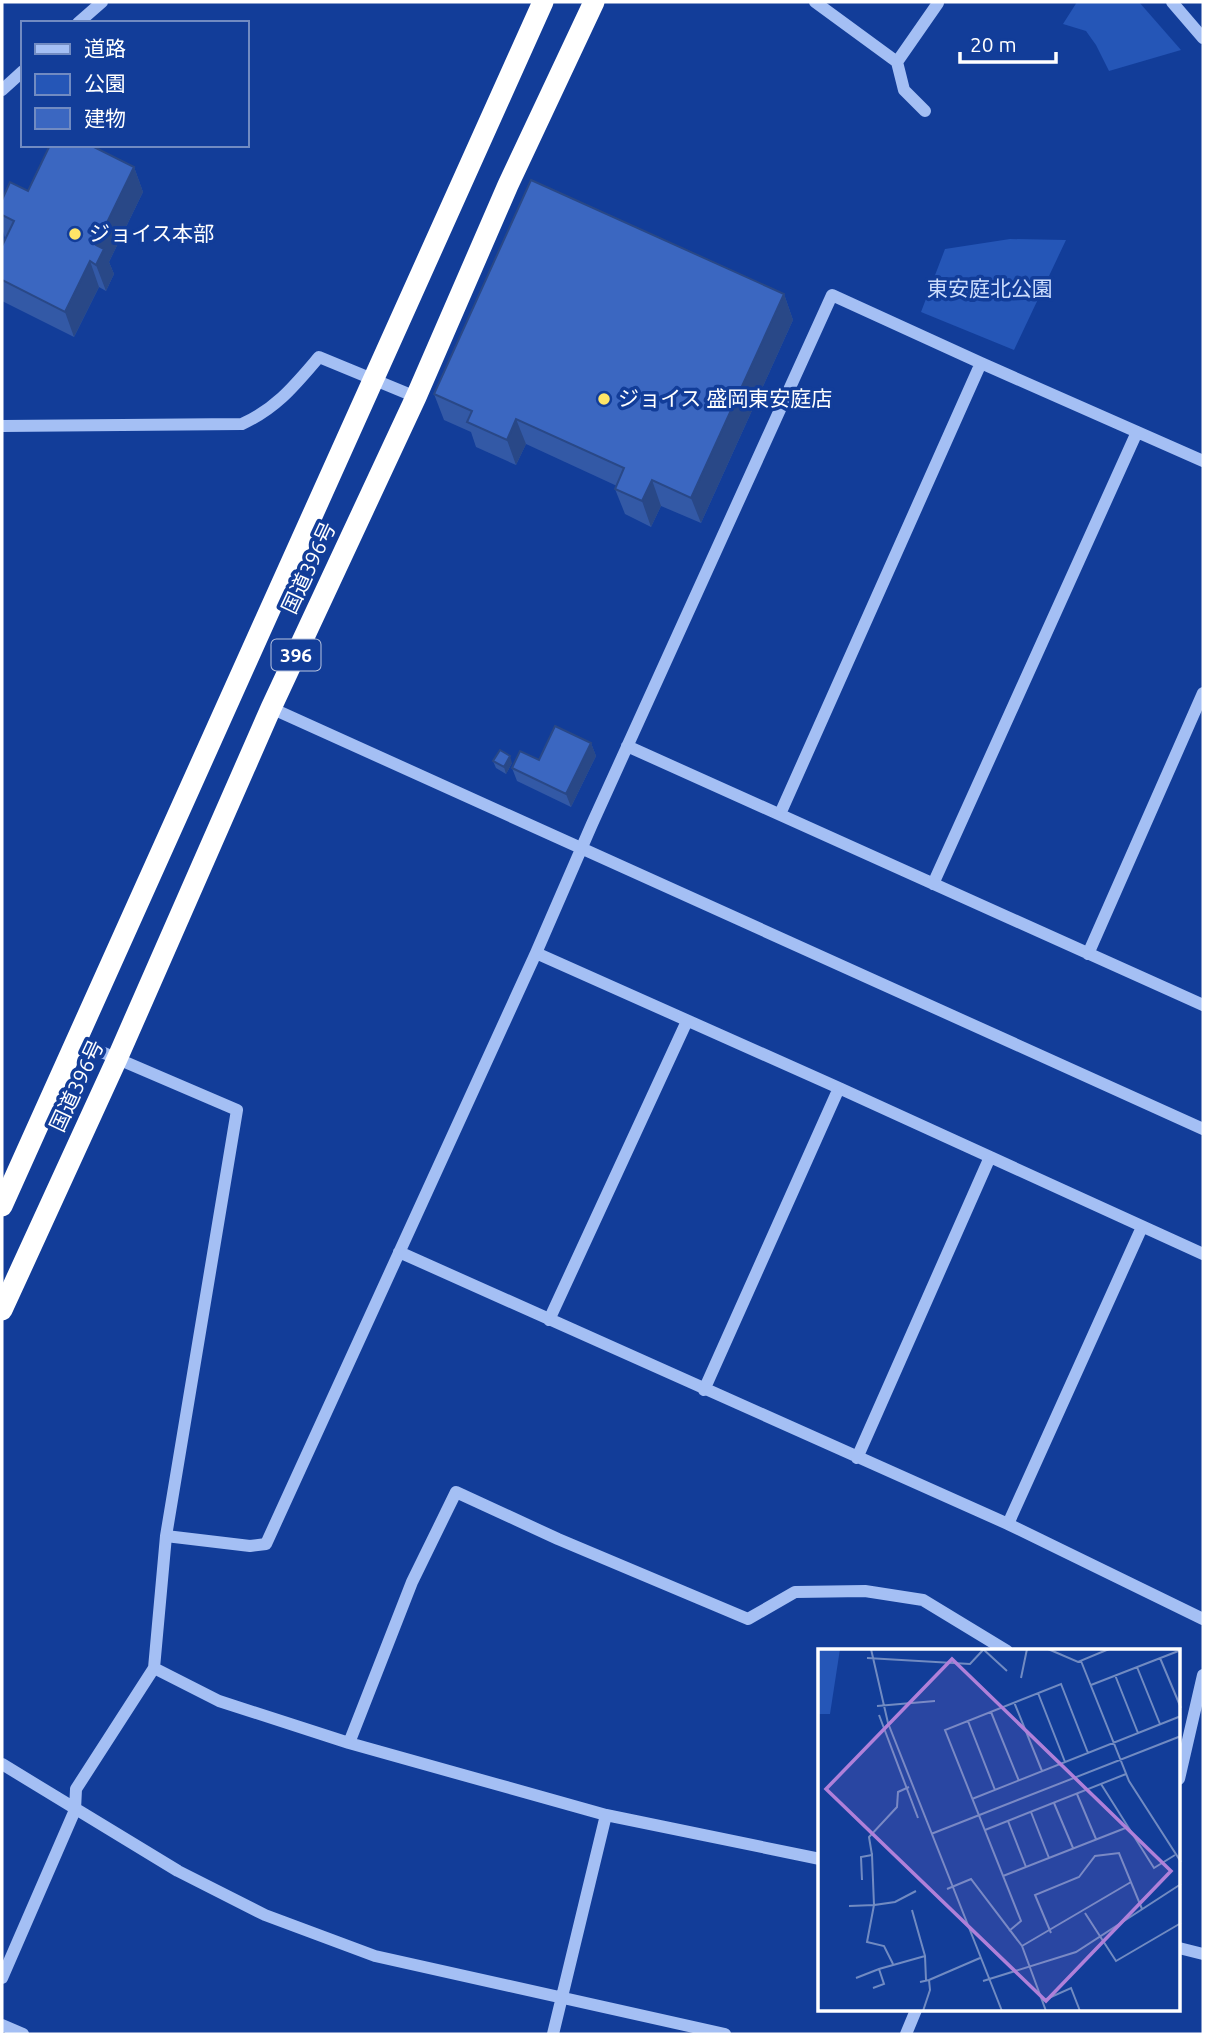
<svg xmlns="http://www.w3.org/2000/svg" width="1205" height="2036" viewBox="0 0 1205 2036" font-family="Ubuntu,'Noto Sans JP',sans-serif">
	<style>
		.green { fill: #2556b7 }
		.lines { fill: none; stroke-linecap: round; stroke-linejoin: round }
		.minor { stroke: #a4bff4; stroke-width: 12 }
		.highway { stroke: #fff; stroke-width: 21 }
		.wall { fill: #3359a6 }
		.shaded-wall { fill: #294887 }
		.building { fill: #3b67c1; stroke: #294887; stroke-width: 2 }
		.poi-dot { fill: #ffe567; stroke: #123d99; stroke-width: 2.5 }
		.labels { text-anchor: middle; stroke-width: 7; stroke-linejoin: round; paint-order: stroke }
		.shield { fill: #123d99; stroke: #b8c5e0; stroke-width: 2 }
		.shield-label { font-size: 19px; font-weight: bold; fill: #fff }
		.poi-label { font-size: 21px; fill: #fff; stroke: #123d99; text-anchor: start }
		.park-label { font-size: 21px; fill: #ccddfd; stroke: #123d99 }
		.street-label { font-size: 21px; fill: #fff; stroke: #123d99 }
		.inset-road { fill: none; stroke: #718bc2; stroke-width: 2 }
		.view { fill: #b080d9; fill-opacity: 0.15; stroke: #b080d9; stroke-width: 3.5 }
		.inset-edge { fill: none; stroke: #fff; stroke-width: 3.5 }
	</style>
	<rect width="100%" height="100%" fill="#123d99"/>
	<path class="green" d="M1077 2H1139L1181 50 1109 71 1096 45 1086 31 1063 24Z
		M1010 239 1066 240 1014 350 921 312 945 249Z"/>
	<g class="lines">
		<path class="minor" d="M815 2 897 62 904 90 925 111
			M1172 2 1203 38
			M78 23 102 2
			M897 62 938 3
			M2 90 23 71
			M2 426 242 424C277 408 295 385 319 357L416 397
			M271 708 1203 1129
			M627 746 1203 1005
			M780 814 981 363
			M933 884 1137 432
			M536 953 839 1088 1203 1254
			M1088 954 1203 693
			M399 1252 1008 1524 1203 1619
			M549 1320 687 1021
			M704 1390 839 1088
			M857 1458 990 1157
			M1008 1524 1142 1227
			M166 1536 250 1546 266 1544 536 953 592 824 832 295 981 363 1203 461
			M154 1668 219 1701 349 1743 606 1815 820 1859
			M349 1743 412 1582 456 1492 558 1539 748 1619 795 1592 865 1591 923 1600 1007 1651
			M2 1764 178 1871 265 1915 375 1956 725 2034
			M1179 1779 1203 1675
			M1179 1948 1203 1954
			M2 1978 75 1810 76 1789 154 1668 166 1536 237 1110 76 1041
			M2 2025 23 2034
			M553 2034 606 1815
			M906 2034 916 2010"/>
		<path class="highway" d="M2 1206 543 2
			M2 1310 117 1059 271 708 416 397 508 185 594 2"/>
	</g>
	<path class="wall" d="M134 167 143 192 109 262 114 274 106 291 99 287 74 337 2 301V246L5 238 2 228V200L28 191Z
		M784 294 793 320 701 523 661 506 651 527 625 514 615 489 617 486 526 444 516 465 476 447 471 432 444 420 434 394Z
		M591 743 596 756 571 807 517 781 512 768Z
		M493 761 512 763 506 774 496 768Z"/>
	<path class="shaded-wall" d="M134 167 143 192 109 262 114 274 106 291 96 265V245Z
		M90 261 99 287 74 337 65 312Z
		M784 294 793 320 701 523 691 498Z
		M516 419 526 444 516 465 507 440Z
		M652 480 661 506 651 527 642 501Z
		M591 743 596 756 571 807 566 794Z
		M510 756 512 763 506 774 504 767Z"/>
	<path class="building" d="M50 145H90L134 167 96 245 104 249 96 265 90 261 65 312 2 280V246L14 221 2 215V200L10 182 28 191Z
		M531 180 784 294 691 498 652 480 642 501 615 489 624 468 516 419 507 440 467 422 472 411 434 394Z
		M555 726 591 743 566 794 512 768 520 751 539 760Z
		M500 750 510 756 504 767 493 761Z"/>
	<g class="poi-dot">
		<circle cx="75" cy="234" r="7"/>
		<circle cx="604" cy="399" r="7"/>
	</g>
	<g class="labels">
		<rect class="shield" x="271.5" y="639.5" width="49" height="31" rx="5"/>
		<g class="shield-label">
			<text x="296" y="662">396</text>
		</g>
		<g class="poi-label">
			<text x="89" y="241">ジョイス本部</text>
			<text x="618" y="406">ジョイス 盛岡東安庭店</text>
		</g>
		<g class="park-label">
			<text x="990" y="296">東安庭北公園</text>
		</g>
		<g class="street-label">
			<text transform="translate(309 568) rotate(-65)" y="7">国道396号</text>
			<text transform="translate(77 1086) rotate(-65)" y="7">国道396号</text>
		</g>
	</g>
	<g transform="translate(818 1649)">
		<rect width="362" height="362" fill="#123d99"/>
		<path d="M0 0H22L12 65H0Z" fill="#2556b7"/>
		<path class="inset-road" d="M53 0 70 74 184 362M165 0 189 22M230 0 260 13 291 0M49 9 152 15 165 1M342 9 363 59M263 12 311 132 363 213M319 18 342 75M297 26 320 84M203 29 209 0M273 36 363 1M220 44 247 113M196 53 224 122M59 57 117 52M173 63 201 132M61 66 100 169M150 72 177 141M283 135 336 219 357 206M259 145 278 190M154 150 363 67M236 154 255 199M213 163 231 209M190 172 208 218M167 181 308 125M113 185 363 87M54 206 51 188 79 158 80 143 91 138M185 227 310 178M44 231 43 208 54 206 56 256 77 253 98 242M129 240 153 230 204 297 228 362M31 257 56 256 49 293 66 297 75 315M94 261 107 307 108 331M267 264 298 312 363 274M191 282 203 272 127 81 243 35 270 104M233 284 217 246 261 228 277 207 301 204 324 260M204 297 313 233M38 329 61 320M111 331 162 309M165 332 258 303 363 235M102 333 111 331 112 341 105 362M55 339 66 335 61 320 107 307M224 352 253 339 262 362"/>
		<path class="view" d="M134 10 353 222 228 352 8 140Z"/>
		<rect width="362" height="362" class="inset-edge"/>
	</g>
	<rect width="1205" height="2036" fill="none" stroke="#ffffff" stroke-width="7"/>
	<rect x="21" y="21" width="228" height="126" fill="#123d99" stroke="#718bc2" stroke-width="2"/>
	<rect x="35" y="44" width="35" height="10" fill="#a4bff4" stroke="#718bc2" stroke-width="2"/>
	<text x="84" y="56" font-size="21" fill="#ffffff">道路</text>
	<rect x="35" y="74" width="35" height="21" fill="#2556b7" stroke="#718bc2" stroke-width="2"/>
	<text x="84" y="91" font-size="21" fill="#ffffff">公園</text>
	<rect x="35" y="108" width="35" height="21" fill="#3b67c1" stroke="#718bc2" stroke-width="2"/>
	<text x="84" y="126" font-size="21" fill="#ffffff">建物</text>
	<path d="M960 52v10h96v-10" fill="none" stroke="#ffffff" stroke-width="3.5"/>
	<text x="970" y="52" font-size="21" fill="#ffffff" stroke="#123d99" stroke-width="5" paint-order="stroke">20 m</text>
</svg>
